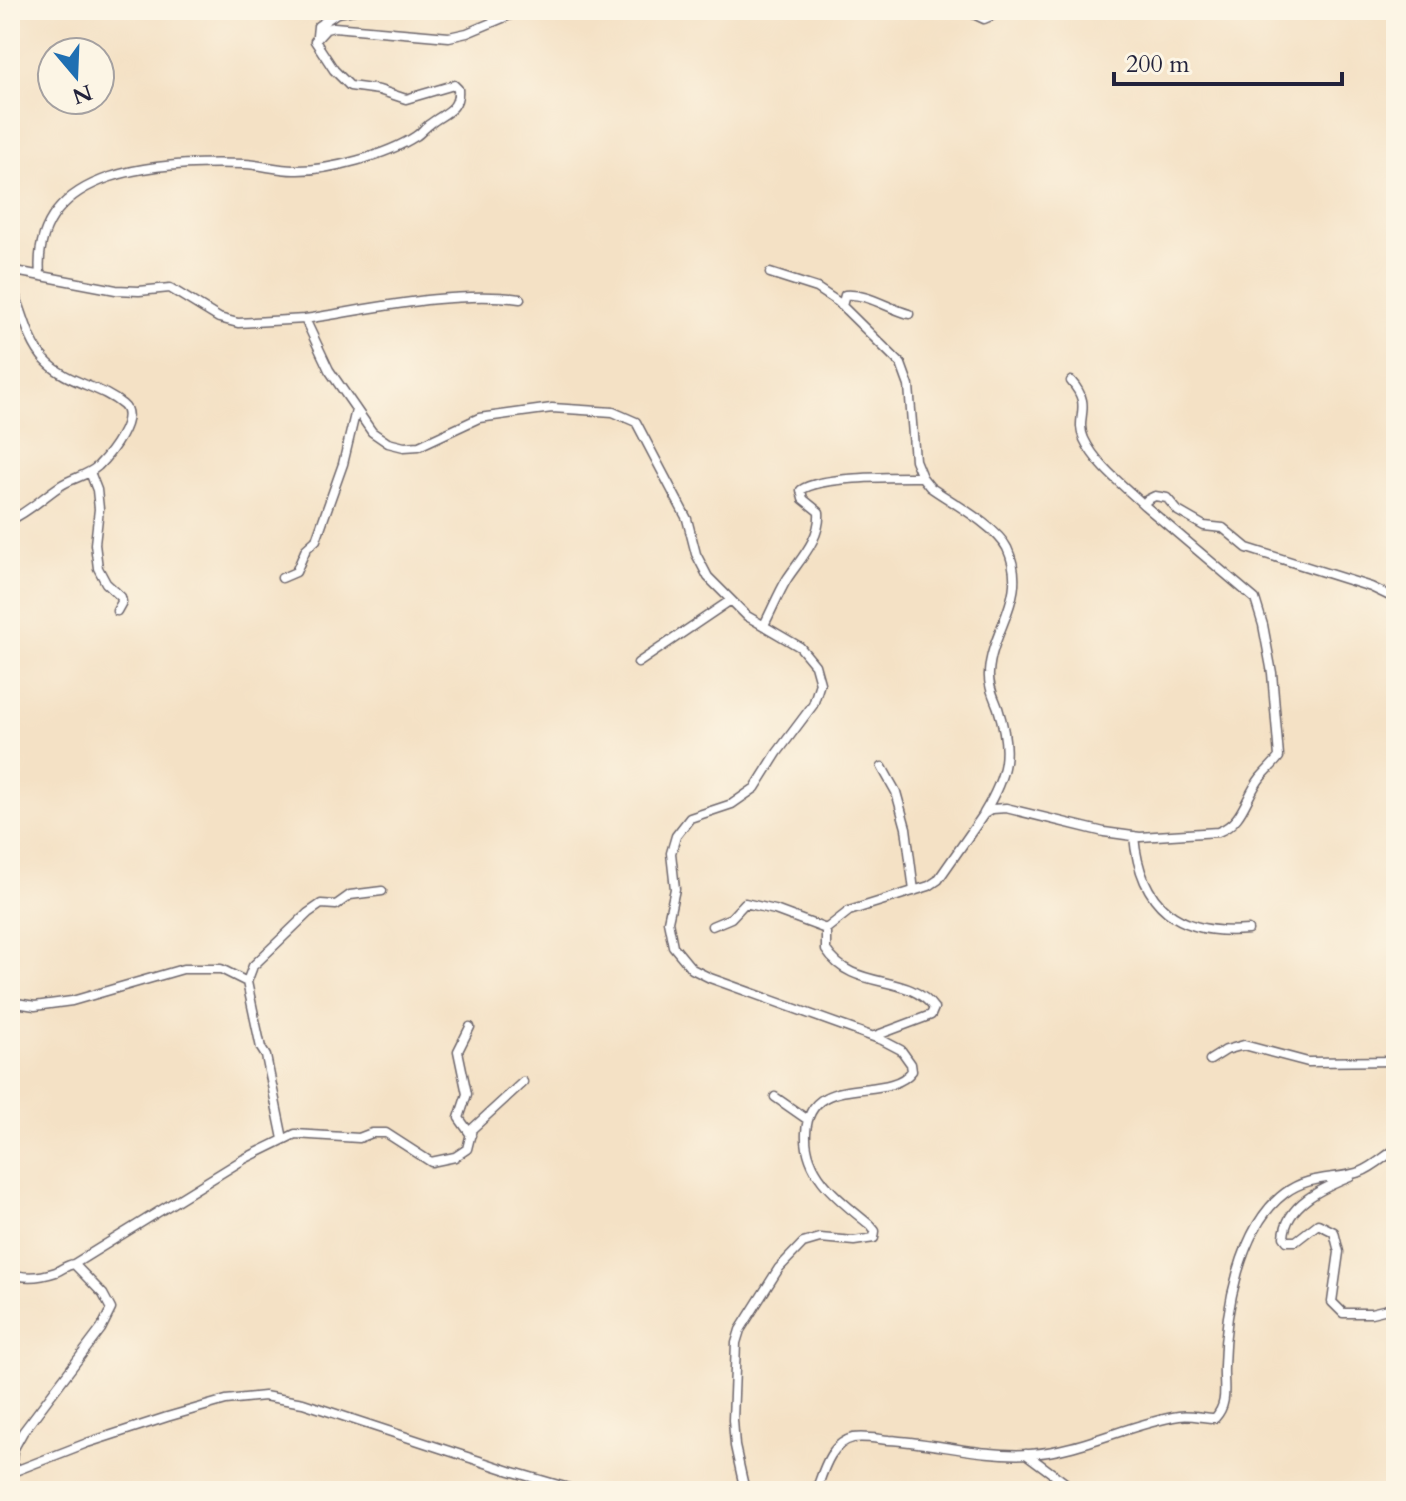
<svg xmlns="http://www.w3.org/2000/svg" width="1406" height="1501" viewBox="0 0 1406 1501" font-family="Cardo,serif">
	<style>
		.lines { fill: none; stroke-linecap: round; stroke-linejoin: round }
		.minor-casing { stroke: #6c656b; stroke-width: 11 }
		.minor { stroke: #fff; stroke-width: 8 }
	</style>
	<rect width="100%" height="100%" fill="#fcf5e5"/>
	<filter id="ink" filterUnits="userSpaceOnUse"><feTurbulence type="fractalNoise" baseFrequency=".0125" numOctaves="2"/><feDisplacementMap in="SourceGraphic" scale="16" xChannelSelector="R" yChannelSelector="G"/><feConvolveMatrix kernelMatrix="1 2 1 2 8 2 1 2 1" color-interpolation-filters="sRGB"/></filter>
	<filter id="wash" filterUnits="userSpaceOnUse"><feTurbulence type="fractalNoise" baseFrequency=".006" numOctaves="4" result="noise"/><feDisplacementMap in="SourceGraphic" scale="32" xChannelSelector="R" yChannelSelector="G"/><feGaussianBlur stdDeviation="1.8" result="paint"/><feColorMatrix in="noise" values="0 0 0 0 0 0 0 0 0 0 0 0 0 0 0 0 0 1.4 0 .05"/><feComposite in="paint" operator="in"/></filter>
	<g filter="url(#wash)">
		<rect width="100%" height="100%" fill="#f4e1c5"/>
	</g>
	<g filter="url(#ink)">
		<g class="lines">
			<g class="minor-casing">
				<path id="minor" d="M965 10 984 19 1005 10
					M317 36 318 26 337 13 354 10
					M10 270 116 290 139 291 170 288 219 318 238 323 305 319 329 370 372 432 388 443 404 447 419 446 479 418 552 408 613 412 636 422 687 519 696 554 708 577 747 616 800 647 815 665 820 683 813 705 777 753 755 788 732 804 690 818 676 836 671 853 675 889 668 921 673 946 692 969 710 978 882 1040 901 1050 911 1064 912 1071C888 1104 809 1069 806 1133 804 1176 841 1201 870 1225L875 1231 874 1238 854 1241 820 1238 803 1243 779 1268 740 1330 736 1343 733 1420 735 1446 745 1491
					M770 273 817 288 838 302 901 364 909 386 915 460 922 477 930 487C951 502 996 526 1007 548 1030 597 991 629 989 673 988 686 994 697 998 708 1012 752 1007 775 984 813
					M40 275C31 165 167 161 245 164 262 165 278 170 294 170 329 171 387 155 416 136 421 133 425 127 430 124 443 113 460 111 458 89L454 85 406 99 379 90 350 86 334 70 315 41 326 29 334 27 449 37 467 33 522 10
					M10 283C23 308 26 339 45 360 67 384 100 385 123 405 139 418 109 455 98 466 87 476 72 478 60 486 43 497 29 512 10 520
					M842 306 845 295C867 293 887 308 909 314
					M305 319C371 309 454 290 520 299
					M1071 381C1094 407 1074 416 1084 439 1096 465 1124 486 1144 505
					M90 472 97 490 99 509 95 544 98 568 106 583 121 597 122 602 117 611
					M282 578 296 572 306 549 316 540 343 464 356 410
					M764 625C772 610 778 594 787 579 801 558 821 538 819 512L803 499 801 490C822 476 894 477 922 477
					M638 663 731 600
					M882 767 896 792 906 828 914 891
					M1134 836C1140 907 1179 936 1248 930
					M712 926 731 918 745 903 775 910 826 929
					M10 1002 35 1006 72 1001 183 969H221L247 982
					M470 1027 458 1051 467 1094 459 1118 471 1135
					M875 1036 931 1015 934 1008C908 972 853 992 826 950V929L849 911 929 886 938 880 984 814 992 809 1006 808 1104 832 1140 837 1218 832C1244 822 1245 797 1261 777 1267 770 1273 765 1279 757L1272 673 1263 625 1255 599 1144 505 1147 500 1155 496 1167 498 1178 511 1204 526 1223 528 1247 548 1371 587 1396 599
					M1210 1060 1226 1050 1244 1045 1308 1062 1396 1061
					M775 1097 808 1120
					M283 1139 266 1056 261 1048 247 982 253 966 308 913 321 904 336 905 350 895 382 891
					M1350 1177C1323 1188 1286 1204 1284 1237L1287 1241H1296L1318 1224 1334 1232 1339 1252 1332 1302 1343 1313H1371L1396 1307
					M74 1264 244 1159 295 1134 359 1138 372 1133H386L431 1162 455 1157 467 1149 472 1129 523 1082
					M10 1273C24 1279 41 1277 56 1272 63 1269 66 1265 74 1264L103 1294 111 1309 101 1329 23 1432 13 1450 11 1472
					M1026 1454 1076 1491
					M10 1473 87 1443 167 1417 226 1400 264 1396 303 1403 510 1471 579 1491
					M816 1491C823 1472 830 1443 853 1438 864 1436 878 1439 889 1440 936 1443 983 1457 1030 1454 1081 1451 1128 1424 1179 1416 1191 1414 1203 1418 1215 1418 1229 1403 1223 1386 1224 1366 1225 1313 1239 1227 1285 1193 1309 1175 1333 1180 1360 1172 1372 1168 1385 1156 1396 1149"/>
			</g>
			<use href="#minor" class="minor"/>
		</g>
	</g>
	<rect width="1406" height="1501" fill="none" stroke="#fcf5e5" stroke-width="40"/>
	<g transform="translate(76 76) rotate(161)"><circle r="38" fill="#fcf5e5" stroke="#a5a1a1" stroke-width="2"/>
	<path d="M0-6L14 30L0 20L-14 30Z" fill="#1f6fb2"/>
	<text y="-12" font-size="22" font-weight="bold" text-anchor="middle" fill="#22223b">N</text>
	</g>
	<path d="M1114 72v12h228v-12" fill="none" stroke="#22223b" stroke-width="4"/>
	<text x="1126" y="72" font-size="24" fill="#22223b" stroke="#fcf5e5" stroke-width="6" paint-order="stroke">200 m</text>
</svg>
